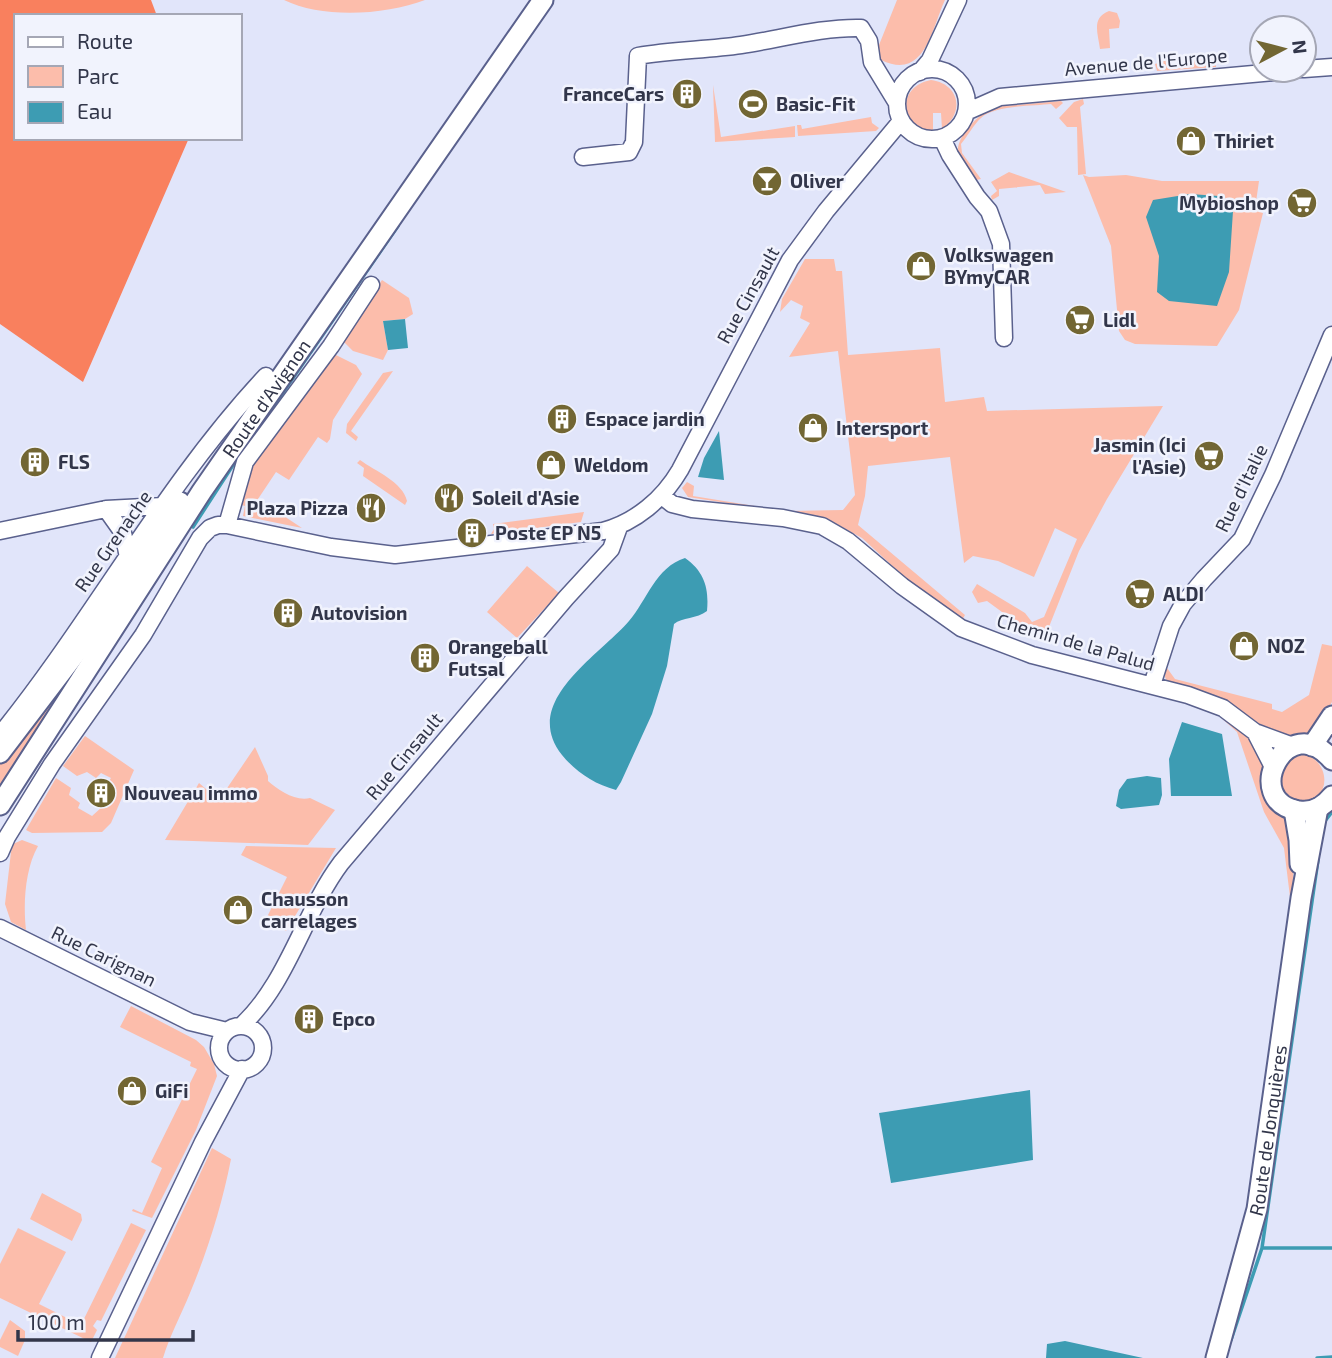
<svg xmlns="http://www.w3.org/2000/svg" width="1332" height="1358" viewBox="0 0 1332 1358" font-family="'Exo 2',sans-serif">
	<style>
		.green { fill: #fcbdab }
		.forest { fill: #f9805e }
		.water { fill: #3d9cb3 }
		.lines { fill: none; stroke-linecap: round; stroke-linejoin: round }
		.stream { stroke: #3d9cb3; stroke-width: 3.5 }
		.minor-casing { stroke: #5a618d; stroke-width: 19 }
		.major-casing { stroke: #5a618d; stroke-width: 23 }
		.minor { stroke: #fff; stroke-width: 16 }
		.major { stroke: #fff; stroke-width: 19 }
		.labels { text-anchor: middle; stroke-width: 5; stroke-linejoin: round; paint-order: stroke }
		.street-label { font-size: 19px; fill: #32364a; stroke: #f1f3fd }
		.poi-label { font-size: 19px; font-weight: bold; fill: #32364a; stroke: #f1f3fd; text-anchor: start }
	</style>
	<rect width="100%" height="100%" fill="#e1e5fa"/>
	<path class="green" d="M284 0H425C386 15 322 19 284 0Z
		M897 0H945C931 30 925 81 881 60L877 50Z
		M1109 11 1117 13 1120 21 1119 28 1109 29 1110 48 1100 49C1098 33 1091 18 1109 11Z
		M1216 52V67L1157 71 1155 64 1181 55V65Z
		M931 80C960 84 965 113 942 129L941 113H933V131C898 127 897 86 931 80Z
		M713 85 721 137 795 126V137L715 142Z
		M1083 99 1084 104 1080 107 1086 174 1078 175 1077 127H1067L1059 118 1074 102Z
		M1061 101 1063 103 1056 109 1051 104C1033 106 994 105 981 118 973 125 968 136 961 144L962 153 981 179 976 180C971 173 962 164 959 156 952 140 980 112 994 107Z
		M871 117 872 123 879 128 876 131 798 136 797 125H801L802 129Z
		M1009 172 1066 192 1045 194 1040 185 999 189V196L992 200 991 196 997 191 991 182Z
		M1083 175 1089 177 1126 175 1162 181H1259L1255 209 1263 213 1239 310 1217 346 1135 344 1125 340 1119 331 1111 246Z
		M805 259H834L836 271H842L848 355 940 348 945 402 984 397 987 411 1163 406 1107 499 1079 551 1043 642 987 601 978 603 972 592 977 584 1025 613 1032 622 1044 617 1077 539 1055 528 1034 577 998 561 973 556 964 563 950 457 868 466 865 496 858 525 965 615 961 622 911 583 862 538 833 522 772 510 688 497 682 488 687 482 694 486 693 496 786 511 843 510 855 495 838 351 789 357 810 323 800 318 803 306 791 300 780 312 782 299Z
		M382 280 409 298 413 314 405 319 383 321 388 350 383 360 353 351 340 338Z
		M332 353 356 365 362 374 333 420 330 439 327 443 318 437 289 480 276 472 258 499 302 528 243 516 245 506 238 504 252 462Z
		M393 371 351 431 358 437 356 441 346 433 347 424 383 373Z
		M360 460C375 471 403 482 407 501L405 505 363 476 364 468 357 463Z
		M584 512 581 522 491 534 494 529 493 524Z
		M145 563 0 791V761Z
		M527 566 559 593 517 638 487 612Z
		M1322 644 1332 646V702L1314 733 1308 737 1290 738 1266 729 1234 708 1168 683 1165 677V670L1167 668 1175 679 1272 704V709L1282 712 1309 695Z
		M1218 715C1236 725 1260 740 1263 763 1265 778 1258 792 1270 805 1275 811 1282 815 1287 820L1294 864 1291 905 1284 848 1264 812 1237 732Z
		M85 736 134 770 111 823 102 832 32 833 26 830 56 778 71 788 69 795 80 803 78 808 92 816 102 807 110 793 106 786 111 778 101 773 96 778 87 772 77 776 63 766Z
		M255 747 268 776V781C278 790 296 802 310 798L335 810 308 845 165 840 199 783 219 800Z
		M1297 753C1322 754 1332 781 1318 797 1306 806 1286 801 1280 788 1278 784 1279 776 1278 771Z
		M22 840 38 846C25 869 23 904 26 930L11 922 5 904 11 852 13 844Z
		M246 846 336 848 286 931 266 919 287 877 241 855Z
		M131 1006 196 1040 204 1047 214 1064 217 1076 196 1130 152 1218 132 1211 133 1209 142 1213 162 1168 151 1162 197 1069 190 1066 191 1062 120 1027Z
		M212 1148 231 1159C222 1205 208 1250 190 1293 181 1315 170 1335 163 1358H115Z
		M42 1193 81 1214 82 1220 72 1241 30 1219Z
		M131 1223 146 1230 101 1321 97 1320 93 1326 97 1330 91 1342 0 1298V1264L18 1228 66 1252 39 1304 81 1325Z
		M10 1320 25 1331V1340L18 1356 0 1347V1340Z"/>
	<path class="forest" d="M0 0H151L157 16H16V138H189L83 382 0 324Z"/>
	<path class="water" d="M1190 194 1219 196 1233 211 1229 272 1217 306 1169 301 1157 292 1159 256 1146 217 1153 200Z
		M405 319 408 348 388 350 383 321Z
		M719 431 724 480 698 477 704 458Z
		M685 558C705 572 709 589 707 611 697 619 682 617 674 624L667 666 652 714 621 782 616 790C594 784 576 772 562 755 520 702 598 657 629 621 647 600 656 567 685 558Z
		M1182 722 1222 734 1232 796H1171L1169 759Z
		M1147 776 1161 778 1162 795 1159 805 1121 809 1116 806 1119 790 1127 779Z
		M1030 1090 1033 1160 891 1183 879 1113Z
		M1065 1341 1143 1358H1046L1047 1344Z"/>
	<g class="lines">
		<path class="stream" d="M193 527 237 459 398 226
			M1325 821 1332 812
			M1262 1248H1332
			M1231 1340 1262 1248 1318 860
			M1317 1358 1332 1357"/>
		<g class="minor-casing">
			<path id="minor" d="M1304 69 1332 67
				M897 104a35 35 0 1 1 70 0a35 35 0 1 1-70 0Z
				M920 72 930 60 958 0
				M966 112 1000 97 1296 70
				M942 138 950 155 977 197 989 211 1001 244 1004 338
				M583 157 629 152 634 142 638 56C672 50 707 50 741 45 781 39 821 27 861 28L869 41 872 62 897 103
				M662 496 672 504 692 509 783 518 822 526 848 541 902 586 961 628 1032 655 1188 695 1223 708 1255 732 1293 746
				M106 509 123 533 128 557
				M227 525 245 462 331 346 371 285
				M0 531 106 509 163 506
				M1152 685 1171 626 1183 604 1204 579 1242 539 1273 475 1332 335
				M1255 732 1273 767
				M0 735C94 619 164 485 266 376
				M0 853 7 837 52 764 143 635 200 538 210 528 218 525H227L331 547 395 555 603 531C636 522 663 499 680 470L790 260 826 211 901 121
				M0 928 190 1022 227 1031
				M241 1026C288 983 303 914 341 863L566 598 611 549 619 527
				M219 1048a22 22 0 1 1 44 0a22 22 0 1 1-44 0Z
				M100 1358 203 1142 242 1069"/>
		</g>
		<g class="major-casing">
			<g id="major">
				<path d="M1312 746 1332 716"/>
				<path d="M0 753 76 653 180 502"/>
				<path d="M1332 760C1288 707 1239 801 1299 811 1313 813 1323 807 1332 796"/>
				<path id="s1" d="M0 805 202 491 543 0"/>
				<path d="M1294 810 1299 840 1300 864"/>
				<path id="s2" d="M1216 1358 1257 1209 1301 898 1318 808"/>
			</g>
		</g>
		<use href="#minor" class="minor"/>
		<use href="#major" class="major"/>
	</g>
	<defs>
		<g id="building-disc" transform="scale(1.575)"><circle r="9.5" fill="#726633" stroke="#f1f3fd"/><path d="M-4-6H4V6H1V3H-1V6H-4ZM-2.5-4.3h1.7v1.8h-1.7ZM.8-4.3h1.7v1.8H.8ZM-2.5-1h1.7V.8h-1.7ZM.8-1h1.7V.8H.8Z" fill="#fff"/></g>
		<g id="stadium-disc" transform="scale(1.575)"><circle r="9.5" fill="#726633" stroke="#f1f3fd"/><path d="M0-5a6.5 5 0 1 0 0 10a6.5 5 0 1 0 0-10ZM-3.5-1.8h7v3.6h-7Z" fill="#fff"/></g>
		<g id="shop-disc" transform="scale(1.575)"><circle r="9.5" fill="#726633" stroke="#f1f3fd"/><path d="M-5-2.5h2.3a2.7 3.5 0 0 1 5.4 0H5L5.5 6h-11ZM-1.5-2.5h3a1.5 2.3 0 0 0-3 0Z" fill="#fff"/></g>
		<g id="bar-disc" transform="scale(1.575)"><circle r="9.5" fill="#726633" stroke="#f1f3fd"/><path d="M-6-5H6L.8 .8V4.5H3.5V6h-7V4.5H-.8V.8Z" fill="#fff"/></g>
		<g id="supermarket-disc" transform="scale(1.575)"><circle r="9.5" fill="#726633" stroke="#f1f3fd"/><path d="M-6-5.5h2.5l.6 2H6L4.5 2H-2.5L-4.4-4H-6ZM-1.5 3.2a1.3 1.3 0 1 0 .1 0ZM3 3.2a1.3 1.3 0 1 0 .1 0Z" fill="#fff"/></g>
		<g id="restaurant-disc" transform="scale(1.575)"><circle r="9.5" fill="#726633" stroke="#f1f3fd"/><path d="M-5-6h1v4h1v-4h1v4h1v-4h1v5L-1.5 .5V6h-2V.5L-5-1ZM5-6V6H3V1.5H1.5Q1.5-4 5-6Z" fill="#fff"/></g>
	</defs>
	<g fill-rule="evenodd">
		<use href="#building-disc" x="687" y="94"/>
		<use href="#stadium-disc" x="753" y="104"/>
		<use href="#shop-disc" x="1191" y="141"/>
		<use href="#bar-disc" x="767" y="181"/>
		<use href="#supermarket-disc" x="1302" y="203"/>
		<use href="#shop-disc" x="921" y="266"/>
		<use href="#supermarket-disc" x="1080" y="320"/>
		<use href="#building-disc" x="562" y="419"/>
		<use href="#shop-disc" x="813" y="428"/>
		<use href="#supermarket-disc" x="1209" y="456"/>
		<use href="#building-disc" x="35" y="462"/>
		<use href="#shop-disc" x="551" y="465"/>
		<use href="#restaurant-disc" x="449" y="498"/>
		<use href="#restaurant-disc" x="371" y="508"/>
		<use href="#building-disc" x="472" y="533"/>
		<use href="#supermarket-disc" x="1140" y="594"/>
		<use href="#building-disc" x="288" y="613"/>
		<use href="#shop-disc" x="1244" y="646"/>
		<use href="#building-disc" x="425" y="658"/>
		<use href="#building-disc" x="101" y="793"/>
		<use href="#shop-disc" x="238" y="910"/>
		<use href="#building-disc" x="309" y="1019"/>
		<use href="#shop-disc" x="132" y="1091"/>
	</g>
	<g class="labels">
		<g class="street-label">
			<text transform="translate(1146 62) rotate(-5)" y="7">Avenue de l'Europe</text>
			<text transform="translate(748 295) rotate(-61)" y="7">Rue Cinsault</text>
			<text dy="7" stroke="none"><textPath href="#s1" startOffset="486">Route d'Avignon</textPath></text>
			<text transform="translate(1241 488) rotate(-64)" y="7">Rue d'Italie</text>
			<text transform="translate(113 541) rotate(-55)" y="7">Rue Grenache</text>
			<text transform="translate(1076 642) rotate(16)" y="7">Chemin de la Palud</text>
			<text transform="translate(404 756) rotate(-50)" y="7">Rue Cinsault</text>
			<text transform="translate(104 956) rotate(26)" y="7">Rue Carignan</text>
			<text dy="7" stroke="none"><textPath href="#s2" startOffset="234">Route de Jonquières</textPath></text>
		</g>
		<g class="poi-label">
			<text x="664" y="101" text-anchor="end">FranceCars</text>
			<text x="776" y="111">Basic-Fit</text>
			<text x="1214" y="148">Thiriet</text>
			<text x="790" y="188">Oliver</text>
			<text x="1279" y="210" text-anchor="end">Mybioshop</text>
			<text x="944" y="262">Volkswagen<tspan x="944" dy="22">BYmyCAR</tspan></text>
			<text x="1103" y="327">Lidl</text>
			<text x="585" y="426">Espace jardin</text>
			<text x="836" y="435">Intersport</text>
			<text x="1186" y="452" text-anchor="end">Jasmin (Ici<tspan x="1186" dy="22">l'Asie)</tspan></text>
			<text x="58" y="469">FLS</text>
			<text x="574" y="472">Weldom</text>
			<text x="472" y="505">Soleil d'Asie</text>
			<text x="348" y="515" text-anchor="end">Plaza Pizza</text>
			<text x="495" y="540">Poste EP N5</text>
			<text x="1163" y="601">ALDI</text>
			<text x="311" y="620">Autovision</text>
			<text x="1267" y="653">NOZ</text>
			<text x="448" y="654">Orangeball<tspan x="448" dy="22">Futsal</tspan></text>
			<text x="124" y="800">Nouveau immo</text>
			<text x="261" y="906">Chausson<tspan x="261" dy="22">carrelages</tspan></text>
			<text x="332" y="1026">Epco</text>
			<text x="155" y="1098">GiFi</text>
		</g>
	</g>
	<rect x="14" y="14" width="228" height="126" fill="#f1f3fd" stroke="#a5a7b5" stroke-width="2"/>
	<rect x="28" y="37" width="35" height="10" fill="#ffffff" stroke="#a5a7b5" stroke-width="2"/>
	<text x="77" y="49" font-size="21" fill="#32364a">Route</text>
	<rect x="28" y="66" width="35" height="21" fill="#fcbdab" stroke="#a5a7b5" stroke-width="2"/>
	<text x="77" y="84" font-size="21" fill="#32364a">Parc</text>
	<rect x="28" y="102" width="35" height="21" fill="#3d9cb3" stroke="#a5a7b5" stroke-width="2"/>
	<text x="77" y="119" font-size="21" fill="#32364a">Eau</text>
	<g transform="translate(1283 49) rotate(83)"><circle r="33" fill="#f1f3fd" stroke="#a5a7b5" stroke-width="2"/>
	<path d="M0-5L12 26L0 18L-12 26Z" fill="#726633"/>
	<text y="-10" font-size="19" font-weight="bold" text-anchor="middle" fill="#32364a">N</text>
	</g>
	<path d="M18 1330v10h175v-10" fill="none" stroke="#32364a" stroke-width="3.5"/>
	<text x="28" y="1330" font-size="21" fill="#32364a" stroke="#f1f3fd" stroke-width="5" paint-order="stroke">100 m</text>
</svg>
